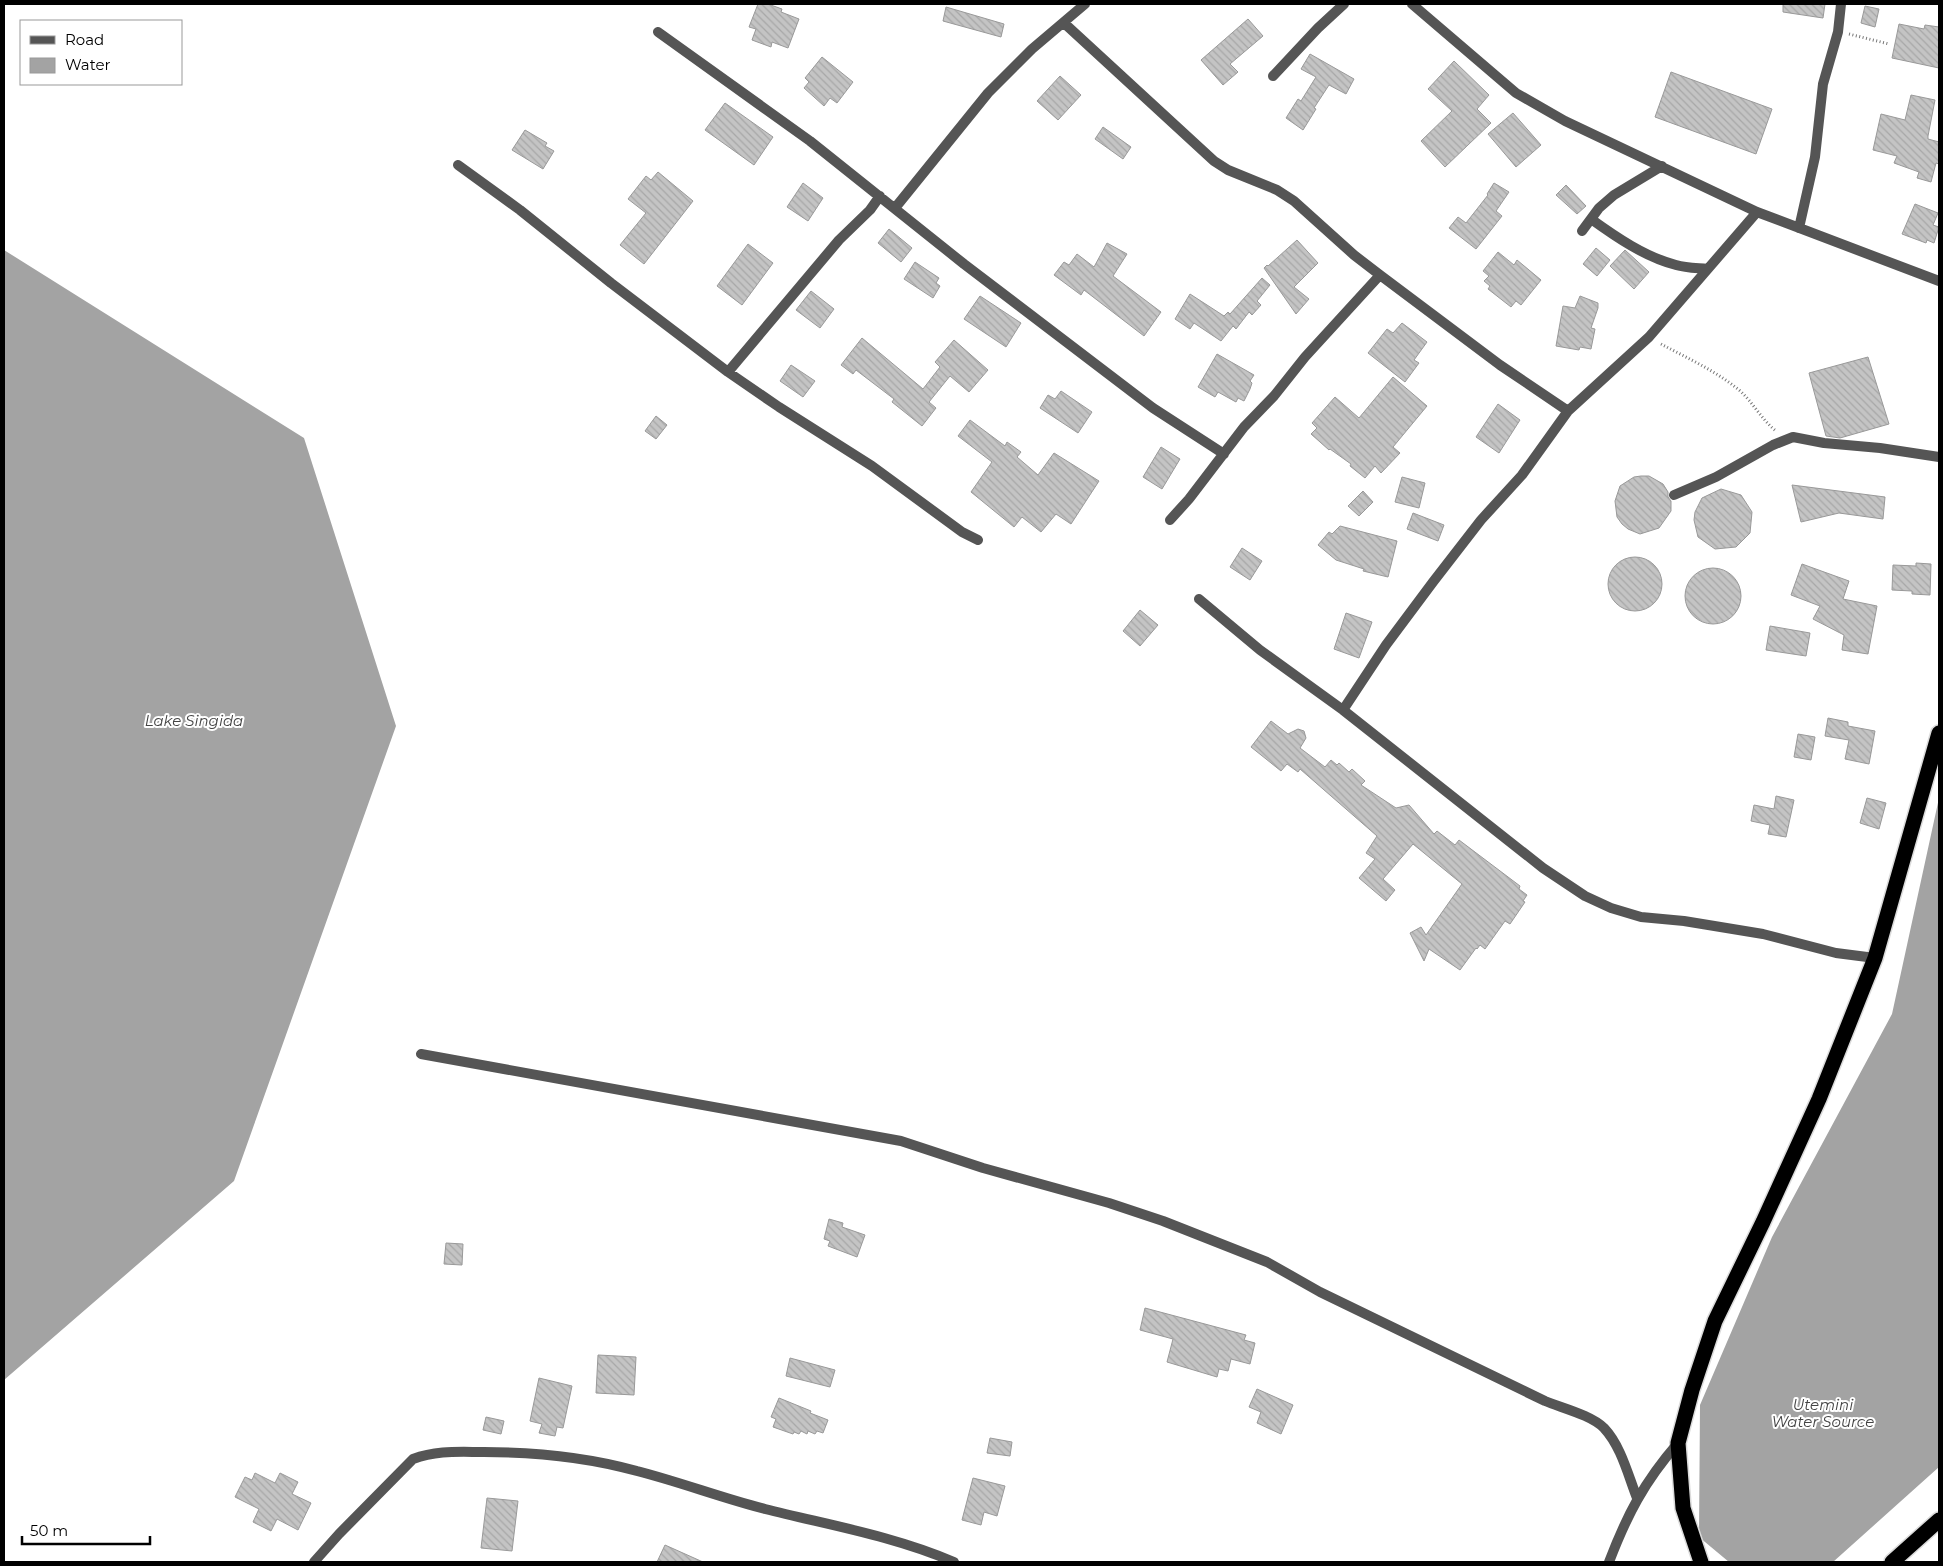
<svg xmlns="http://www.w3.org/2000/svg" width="1943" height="1566" viewBox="0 0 1943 1566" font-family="Montserrat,sans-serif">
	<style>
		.water { fill: #a3a3a3 }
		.building { fill: url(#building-back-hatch); stroke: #999 }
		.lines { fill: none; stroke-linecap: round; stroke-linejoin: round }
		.highway-casing { stroke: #dbdbdb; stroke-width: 18 }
		.path { stroke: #777; stroke-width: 3; stroke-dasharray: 1 2.5; stroke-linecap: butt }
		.lane { stroke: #555; stroke-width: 10 }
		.street { stroke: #555; stroke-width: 10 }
		.highway { stroke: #000; stroke-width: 15 }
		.labels { text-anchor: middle; stroke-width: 4; stroke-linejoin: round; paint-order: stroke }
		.water-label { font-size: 15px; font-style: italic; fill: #444; stroke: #fff }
	</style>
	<defs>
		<pattern id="building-back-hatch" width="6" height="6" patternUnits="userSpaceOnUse" patternTransform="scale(1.25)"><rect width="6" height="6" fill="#c4c4c4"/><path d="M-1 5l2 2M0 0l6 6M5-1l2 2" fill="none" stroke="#a7a7a7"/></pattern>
	</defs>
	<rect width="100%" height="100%" fill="#fff"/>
	<path class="water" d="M4 250 304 438 396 726 234 1181 4 1380Z
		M1939 798V1467L1833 1562H1729L1699 1537 1700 1405 1772 1237 1892 1014Z"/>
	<path class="building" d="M758 4H768L782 9 781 12 799 19 788 48 772 42 771 47 752 40 756 29 749 27Z
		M1783 4H1825L1823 18 1783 12Z
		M1865 6 1879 9 1875 27 1861 23Z
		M946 7 1004 24 1001 37 943 21Z
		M1248 19 1263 36 1230 64 1238 72 1223 85 1201 60Z
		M1899 24 1924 29 1925 25 1939 27V68L1892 58Z
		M1310 54 1354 79 1346 94 1329 85 1314 108 1316 109 1303 130 1286 118 1298 99 1301 101 1316 77 1301 69Z
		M822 57 853 82 837 103 830 98 824 106 804 88 809 82 805 78Z
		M1454 61 1489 95 1477 109 1491 123 1445 167 1421 141 1452 111 1428 89Z
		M1671 72 1772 109 1756 154 1655 117Z
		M1060 76 1081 95 1058 120 1037 101Z
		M1911 95 1935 100 1928 136V139L1939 142V164L1936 163 1931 182 1917 178 1919 172 1894 163 1897 156 1873 150 1881 114 1905 120Z
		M725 103 773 137 754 165 705 130Z
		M1513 113 1541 145 1516 167 1488 134Z
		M1103 127 1131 147 1123 159 1095 139Z
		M525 130 547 143 545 146 554 151 543 169 512 150Z
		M658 172 693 201 644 264 620 245 646 213 628 199 646 176 651 180Z
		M803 183 823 198 808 221 787 207Z
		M1494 183 1509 192 1496 211 1502 216 1476 249 1449 228 1458 217 1466 223 1488 195 1487 194Z
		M1566 185 1586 206 1577 214 1556 195Z
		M1915 204 1938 213 1933 225 1939 227 1934 243 1927 240 1926 243 1902 234Z
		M889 229 912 248 901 262 878 243Z
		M1297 240 1318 263 1294 287 1309 299 1296 314 1264 268 1267 265 1268 266Z
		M1107 243 1127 254 1113 276 1161 312 1144 336 1084 290 1081 295 1054 275 1064 262 1069 265 1077 254 1094 267Z
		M748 244 773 263 742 305 717 286Z
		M1596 248 1610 260 1597 276 1583 264Z
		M1625 250 1649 272 1634 289 1610 266Z
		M1498 252 1514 265 1517 260 1541 280 1521 305 1516 301 1511 307 1488 289 1490 286 1484 281 1489 276 1483 271Z
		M915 262 939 278 936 283 940 286 933 298 904 279Z
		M1262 278 1270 285 1257 301 1261 305 1252 315 1249 312 1236 329 1233 326 1221 341 1194 323 1190 329 1175 319 1190 294 1224 316 1228 312 1230 314Z
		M811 291 834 309 820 328 796 310Z
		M980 296 1021 323 1006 347 964 319Z
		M1580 296 1598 303V308L1591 328 1595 329 1591 349 1580 347 1579 350 1556 346 1563 306 1575 308Z
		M1402 323 1427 342 1414 360 1419 363 1405 382 1368 353 1387 329 1393 333Z
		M862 338 923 389 940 367 935 362 954 340 988 370 969 392 950 376 929 402 936 408 922 426 892 402 894 399 856 370 853 374 841 365Z
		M1217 354 1254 375 1250 381 1252 383 1250 389 1244 401 1238 398 1236 402 1218 392 1215 397 1198 387Z
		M1868 357 1889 424 1840 438 1826 436 1809 373Z
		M791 365 815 381 803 397 780 381Z
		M1393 377 1427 406 1393 447 1400 453 1381 473 1375 466 1365 478 1350 466 1351 464 1330 449 1329 450 1311 434 1317 428 1312 423 1335 397 1359 418Z
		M1061 391 1092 412 1078 433 1040 408 1048 395 1055 399Z
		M1498 404 1520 420 1499 453 1476 437Z
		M656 416 667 425 656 439 645 431Z
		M970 420 1005 446 1007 442 1021 452 1017 457 1038 475 1054 453 1099 481 1071 524 1056 514 1041 532 1022 517 1014 527 971 492 992 462 958 436Z
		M1161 447 1180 459 1162 489 1143 477Z
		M1641 476H1649L1663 484 1668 492V497L1671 501V511L1659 528 1640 534 1628 529 1622 524 1617 517 1615 501 1620 486 1634 477Z
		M1402 477 1425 483 1419 508 1395 502Z
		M1792 485 1885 497 1883 519 1839 513 1801 522Z
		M1721 489 1741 495 1752 512 1750 533 1736 547 1715 549 1698 537 1694 520 1695 512 1702 498Z
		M1363 491 1373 502 1359 516 1348 506Z
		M1413 513 1444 525 1438 541 1407 529Z
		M1340 526 1397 541 1388 577 1363 571 1364 569 1336 560 1318 545 1329 532 1332 534Z
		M1242 548 1262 561 1250 580 1230 567Z
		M1608 584a27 27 0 1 1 54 0a27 27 0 1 1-54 0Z
		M1916 563 1931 564 1930 595 1912 594V591L1892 590 1893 565 1916 566Z
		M1802 564 1849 581 1843 599 1877 606 1868 654 1842 650 1844 635 1813 619 1820 606 1791 595Z
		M1685 596a28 28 0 1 1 56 0a28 28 0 1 1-56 0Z
		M1140 610 1158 625 1140 646 1123 631Z
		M1346 613 1372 622 1359 658 1334 649Z
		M1770 626 1810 633 1806 656 1766 650Z
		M1828 718 1848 722V726L1875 731 1869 764 1845 759 1849 740 1825 736Z
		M1271 721 1288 734 1298 729 1304 731 1306 738 1300 748 1325 767 1331 760 1337 765 1339 763 1349 772 1352 769 1365 781 1361 785 1396 808 1409 805 1434 834 1437 831 1455 845 1459 840 1520 886 1519 889 1527 895 1523 901 1525 902 1510 924 1505 921 1485 949 1480 945 1477 949 1476 948 1460 970 1429 949 1424 961 1410 933 1421 927 1426 935 1462 884 1413 844 1383 879 1395 890 1386 901 1359 878 1375 859 1366 853 1377 836 1300 769 1298 772 1287 764 1281 771 1251 747Z
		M1798 734 1815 737 1811 760 1794 757Z
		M1776 796 1794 800 1786 837 1768 834 1770 825 1751 821 1754 805 1774 809Z
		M1867 798 1886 803 1879 829 1860 823Z
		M829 1219 843 1223 842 1227 865 1235 857 1257 828 1246 830 1241 824 1239Z
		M446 1243 463 1244 462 1265 444 1264Z
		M1145 1308 1246 1335 1244 1340 1255 1343 1250 1364 1231 1359 1228 1371 1219 1369 1217 1377 1167 1362 1173 1339 1140 1330Z
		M598 1355 636 1357 634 1395 596 1393Z
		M790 1358 835 1370 830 1387 786 1376Z
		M539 1378 572 1386 563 1428 557 1427 555 1436 539 1433 542 1424 530 1421Z
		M1257 1389 1293 1405 1281 1434 1257 1423 1261 1412 1249 1407Z
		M779 1398 811 1411 810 1413 828 1420 823 1433 817 1431 815 1434 808 1431 807 1434 801 1431 799 1434 794 1432 793 1434 773 1427 776 1419 771 1417Z
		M486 1417 504 1421 501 1434 483 1430Z
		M990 1438 1012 1442 1010 1456 987 1453Z
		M255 1473 275 1483 280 1473 298 1482 292 1494 311 1503 298 1530 277 1519 271 1531 253 1522 259 1509 235 1497 245 1477 252 1480Z
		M973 1478 1005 1486 997 1516 984 1512 981 1525 962 1520Z
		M487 1498 518 1501 512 1551 481 1548Z
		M665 1545 703 1562H657Z"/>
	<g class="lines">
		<g class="highway-casing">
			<path id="highway" d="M1701 1562 1683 1508 1678 1443 1692 1390 1715 1321 1763 1222 1819 1099 1875 958 1939 733
				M1892 1562 1939 1520"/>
		</g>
		<path class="path" d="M1849 34 1889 44
			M1661 344C1687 358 1716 371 1739 390 1753 402 1761 419 1776 431"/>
		<path class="lane" d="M421 1054 901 1141 983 1168 1109 1203 1163 1221 1267 1262 1320 1292 1545 1401C1562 1408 1591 1415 1604 1428 1621 1446 1628 1475 1637 1498
			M1609 1562C1627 1515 1644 1482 1678 1443"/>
		<path class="street" d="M1412 4 1516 93 1565 121 1757 212 1939 281
			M1064 23 1214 161 1228 170 1277 190 1294 201 1354 255 1380 275 1500 365 1568 411
			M658 32 810 141 964 264 1153 408 1224 454
			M1273 76 1318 28 1344 4
			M458 165 520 210 611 283 728 372 779 407 872 466 962 532 978 540
			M895 208 988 93 1032 49 1085 4
			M1591 219C1616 237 1645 257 1676 265 1686 268 1697 268 1707 269
			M1799 228 1815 157 1823 84 1838 32 1841 4
			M1582 231 1599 208 1614 195 1662 166
			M728 372 839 240 870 210 880 196
			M1674 495 1716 477 1773 445 1793 437 1824 443 1880 448 1939 457
			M1170 520 1189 499 1244 427 1274 396 1305 357 1380 275
			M1199 599 1260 650 1343 710 1543 868 1585 896 1611 908 1641 917 1684 921 1763 934 1836 953 1875 958
			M1343 710 1386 645 1433 582 1481 520 1522 475 1568 411 1649 337 1757 212
			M314 1562 339 1534 413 1459C437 1450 459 1452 484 1452 535 1452 587 1457 637 1471 680 1482 722 1498 765 1509 828 1525 894 1536 954 1562"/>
		<use href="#highway" class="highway"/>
	</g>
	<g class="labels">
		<g class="water-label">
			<text x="194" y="726">Lake Singida</text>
			<text x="1823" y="1410">Utemini<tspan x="1823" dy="17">Water Source</tspan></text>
		</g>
	</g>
	<rect width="1943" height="1566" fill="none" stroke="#000000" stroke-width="10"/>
	<rect x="20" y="20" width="162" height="65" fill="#ffffff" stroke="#999999"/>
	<rect x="30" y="36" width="25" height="8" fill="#555555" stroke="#999999"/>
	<text x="65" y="45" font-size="15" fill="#000000">Road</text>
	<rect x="30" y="58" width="25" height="15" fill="#a3a3a3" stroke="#999999"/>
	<text x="65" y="70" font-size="15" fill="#000000">Water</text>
	<path d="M22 1536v8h128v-8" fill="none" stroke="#000000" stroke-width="2.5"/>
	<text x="30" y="1536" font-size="15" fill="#000000" stroke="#ffffff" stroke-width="4" paint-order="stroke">50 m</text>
</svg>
